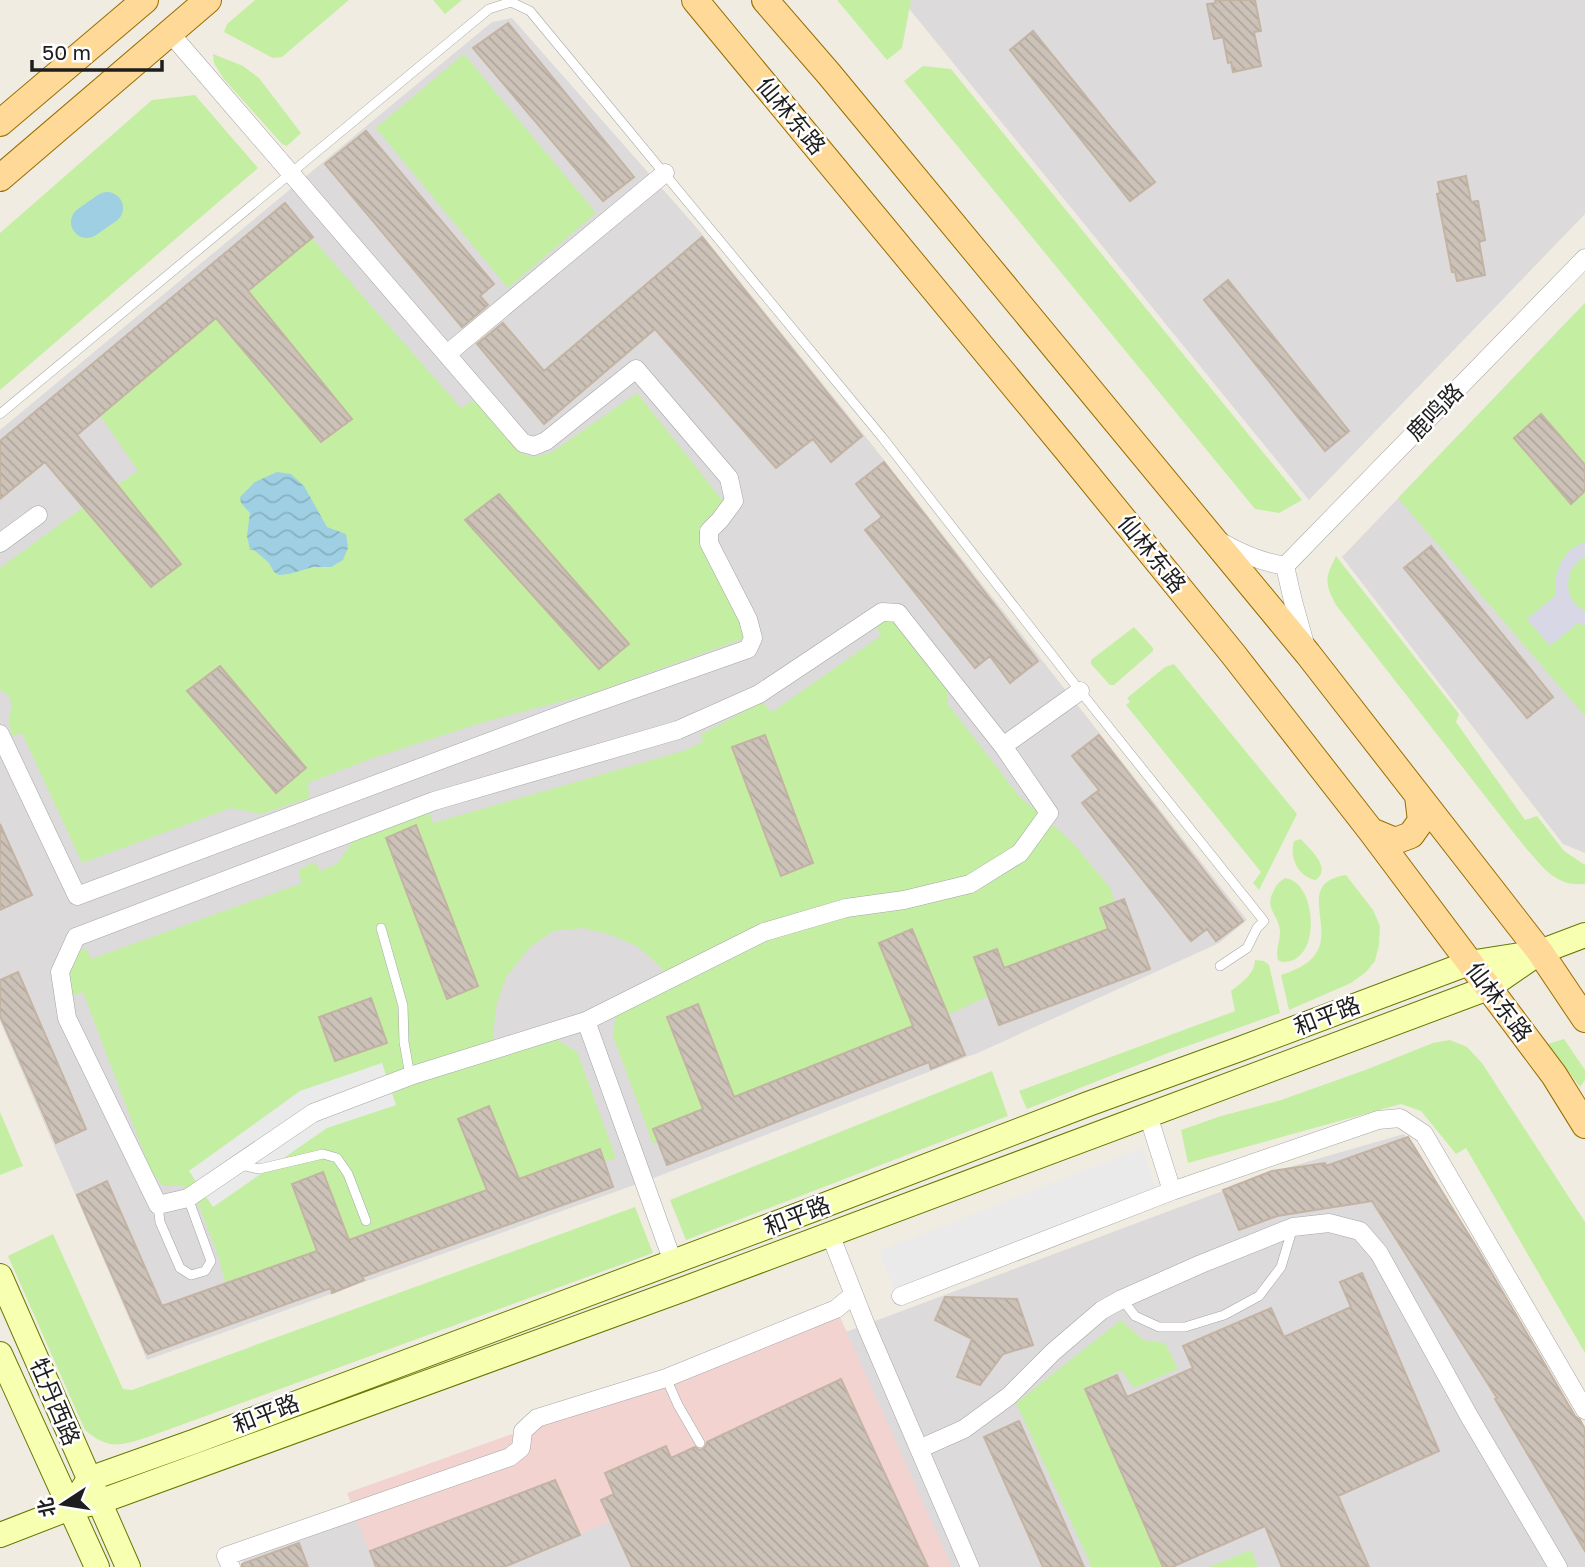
<svg xmlns="http://www.w3.org/2000/svg" width="1585" height="1567" viewBox="0 0 1585 1567" font-family="'Golos Text','Noto Sans SC',sans-serif">
	<style>
		.residential { fill: #dcdada }
		.commercial { fill: #f2d3d0 }
		.grass { fill: #c4efa3 }
		.parking { fill: #eaeaea }
		.plaza { fill: #d7d7e6 }
		.water { fill: url(#water-waves) }
		.lines { fill: none; stroke-linecap: round; stroke-linejoin: round }
		.river { stroke: #9ecfe2; stroke-width: 32 }
		.building { fill: url(#building-back-hatch); stroke: #c3b3a3; stroke-width: 2 }
		.lane-casing { stroke: #a5a5a5; stroke-width: 10 }
		.street-casing { stroke: #a5a5a5; stroke-width: 19 }
		.secondary-casing { stroke: #657900; stroke-width: 26 }
		.primary-casing { stroke: #976e00; stroke-width: 28 }
		.lane { stroke: #fff; stroke-width: 9 }
		.street { stroke: #fff; stroke-width: 18 }
		.secondary { stroke: #f7ffb1; stroke-width: 24 }
		.primary { stroke: #ffd998; stroke-width: 26 }
		.labels { text-anchor: middle; stroke-width: 5; stroke-linejoin: round; paint-order: stroke }
		.street-label { font-size: 23px; fill: #1e1e1e; stroke: #fff }
	</style>
	<defs>
		<pattern id="water-waves" width="16" height="10" patternUnits="userSpaceOnUse" patternTransform="scale(1.75)"><rect width="16" height="10" fill="#9ecfe2"/><path d="M0 5q4-4 8 0t8 0" fill="none" stroke="#88b1c1"/></pattern>
		<pattern id="building-back-hatch" width="6" height="6" patternUnits="userSpaceOnUse" patternTransform="scale(1.75)"><rect width="6" height="6" fill="#ccc2b8"/><path d="M-1 5l2 2M0 0l6 6M5-1l2 2" fill="none" stroke="#afa69e"/></pattern>
	</defs>
	<rect width="100%" height="100%" fill="#f0ece2"/>
	<path class="residential" d="M902 0H1585V214L1309 500Z
		M512 18 696 227 865 436 1247 920 1219 943 980 1052 651 1179 147 1360 0 1021V430L492 22Z
		M1585 303V853L1563 844 1342 557Z
		M1404 1134 1585 1439V1567H245L241 1558 1279 1170Z"/>
	<path class="commercial" d="M840 1317 952 1567H659L634 1511 502 1567H375L347 1493Z"/>
	<path class="grass" d="M255 0H349L282 57 273 58 224 32 227 24Z
		M433 0H462L445 14Z
		M837 0H911L902 48 887 60Z
		M213 54 243 66 259 78 301 133 287 146 282 144 223 78 214 63Z
		M464 54 596 213 508 288 376 128Z
		M923 66 951 69 1302 500 1279 513 1255 509 904 81Z
		M195 95 258 168 0 390V233L152 100Z
		M310 236 461 408 474 400 519 452 533 457 552 452 637 393 723 501 703 525 745 630 742 639 593 693 484 722 370 759 308 783 309 798 261 814 231 808 82 863 22 733 11 736C11 732 10 728 10 723 9 709 17 698 0 690V568L64 521 138 471 97 411Z
		M1585 303V716L1398 498Z
		M1336 556 1459 714 1456 722 1525 820 1537 816 1564 851 1585 865V884C1555 887 1543 867 1524 846L1336 605C1324 582 1325 579 1336 556Z
		M885 620 896 623 948 690 947 703 1019 796 1072 842 1111 889 1122 934 924 1026 653 1144 613 1036 616 1015 670 986 661 967 637 946 611 935 583 928 553 931 529 948 506 977 496 1007 493 1038 498 1055 554 1038 577 1052 616 1158 228 1295 219 1258 200 1208 182 1185 163 1186 150 1169 83 992 70 997C68 971 63 963 86 947L91 959 302 883 298 870 315 862 320 871 337 864 356 836 429 811 433 823 683 751 703 742 700 735 762 702 772 712 882 635 874 625Z
		M1134 627 1153 648V651L1114 685H1110L1091 664V660Z
		M1174 664 1297 814 1259 890 1253 883 1261 872 1126 705 1130 702 1127 698 1165 667Z
		M1301 839C1310 850 1332 867 1316 880 1298 877 1289 857 1294 841Z
		M1346 875 1373 910 1380 926 1379 945 1375 961 1366 972 1351 983 1289 1010 1281 975C1293 971 1306 966 1314 956 1337 928 1294 883 1346 875Z
		M1285 878C1314 882 1319 942 1298 957 1294 961 1287 962 1282 962L1278 960C1275 950 1280 942 1280 932 1279 913 1263 910 1274 890 1277 884 1279 882 1285 878Z
		M1255 960 1264 961 1269 965 1280 1013 1168 1053 1027 1109 1019 1091 1235 1011 1231 991C1241 983 1255 974 1255 960Z
		M1564 1039 1585 1070V1080L1580 1087 1548 1044Z
		M1450 1040 1467 1047 1482 1063 1585 1222V1353L1466 1148 1456 1154 1421 1111 1401 1104 1188 1163 1181 1130 1221 1116 1281 1100 1368 1069 1433 1043Z
		M992 1071 1008 1116 686 1240 670 1200Z
		M0 1112 23 1166 0 1175Z
		M635 1207 653 1253 148 1437C119 1446 109 1450 85 1430L8 1256 53 1234 123 1389 132 1390Z
		M1121 1320 1143 1340 1165 1343 1178 1369 1134 1388 1121 1370 1085 1390 1164 1567H1089L1091 1565 1016 1403Z
		M1251 1550 1258 1567H1209Z"/>
	<path class="parking" d="M382 1063 396 1105 327 1128 213 1207 189 1171 300 1091Z
		M1142 1148 1155 1187 893 1288 879 1251Z"/>
	<path class="plaza" d="M1585 542V556L1576 563 1570 572 1568 583 1569 594 1574 603 1585 612V626L1578 623 1550 646 1527 619 1556 595V576L1561 561 1571 549Z"/>
	<path class="water" d="M277 472 291 474 304 486 327 527 346 534 348 548 343 560 331 567H313L289 574 279 575 274 572 269 563 254 550H250L247 536 250 513 241 503 240 497 255 482Z"/>
	<g class="lines">
		<path class="river" d="M87 222 107 208"/>
	</g>
	<path class="building" d="M1215 0H1255L1261 31 1254 32 1261 66 1233 72 1231 62 1228 63 1223 37 1214 39 1207 4 1216 3Z
		M508 23 634 177 603 201 473 48Z
		M1033 31 1155 182 1130 201 1010 50Z
		M366 131 494 284 480 296 488 305 462 327 325 164Z
		M1466 176 1471 202 1478 201 1485 240 1479 242 1485 275 1457 281 1455 272H1452L1437 194 1440 193 1438 182Z
		M285 203 313 237 248 291 352 419 321 442 216 318 77 435 181 564 151 587 45 462 0 499V441Z
		M702 237 862 436 831 462 813 439 776 468 655 329 544 424 477 344 503 323 544 371Z
		M1228 280 1349 431 1325 451 1204 300Z
		M1541 414 1585 465V491L1571 504 1514 438Z
		M884 462 1038 661 1010 683 990 656 975 668 865 530 882 517 856 484Z
		M499 494 629 644 599 669 465 520Z
		M1431 546 1553 697 1527 718 1404 568Z
		M220 666 306 768 276 793 187 691Z
		M765 735 813 863 781 876 732 747Z
		M1099 735 1243 921 1216 941 1207 929 1191 941 1082 803 1099 790 1072 756Z
		M0 824 32 895 0 910Z
		M416 825 478 986 447 999 386 838Z
		M1124 899 1150 969 999 1025 974 957 997 949 1004 968 1108 929 1100 908Z
		M912 929 965 1055 931 1069 929 1062 667 1165 653 1129 703 1109 667 1017 698 1004 734 1097 913 1026 879 943Z
		M18 972 86 1129 56 1143 0 1016V980Z
		M371 998 387 1043 335 1061 319 1017Z
		M489 1106 519 1179 600 1149 613 1187 362 1277 364 1280 332 1293 331 1288 148 1354 147 1351 146 1352 77 1195 107 1181 162 1306 317 1251 292 1184 323 1172 349 1240 487 1190 458 1119Z
		M1408 1137 1477 1248 1575 1416 1580 1420 1585 1429V1551L1495 1399 1497 1398 1372 1201 1277 1216 1239 1230 1223 1190 1272 1171 1325 1163 1326 1166Z
		M1362 1273 1439 1451 1338 1496 1369 1567H1282L1265 1526 1172 1567H1163L1085 1389 1117 1375 1127 1397 1193 1368 1183 1346 1271 1308 1284 1337 1351 1307 1340 1282Z
		M945 1297 1017 1299 1033 1345 1003 1354 980 1385 957 1377 972 1339 935 1320Z
		M841 1379 928 1567H632L601 1500 614 1494 605 1473 666 1446 671 1458 695 1447 699 1450 703 1449 706 1446 707 1442Z
		M1019 1421 1084 1567H1043L984 1437Z
		M555 1480 580 1535 504 1567H376L370 1551Z
		M299 1543 308 1567H242V1564Z"/>
	<g class="lines">
		<g class="lane-casing">
			<path id="lane" d="M0 414 489 9 511 2 530 11 882 437 1080 691 1264 921 1257 928 1247 948 1220 966
				M381 928 403 1006 404 1042 410 1076
				M241 1165 259 1169 323 1154 337 1158 348 1174 366 1221
				M158 1205 160 1222 180 1268 191 1275 205 1271 211 1261 188 1198
				M1122 1299 1135 1316 1159 1327H1185L1224 1315 1259 1296 1281 1267 1293 1227
				M666 1378 678 1405 700 1443"/>
		</g>
		<g class="street-casing">
			<path id="street" d="M447 354 665 173
				M0 543 38 515
				M1223 543C1244 555 1262 562 1285 566L1293 601 1305 644
				M1285 566 1585 258
				M882 612 898 613 1003 746 1049 813 1020 853 970 884 904 900 846 908 764 932 586 1021 410 1076 313 1113 188 1198 158 1205 67 1018 60 972 76 937 434 801 678 730 759 694Z
				M0 734 77 896 569 712 748 649 753 638 748 619 709 543V531L720 520 734 501 729 478 636 369 546 441 534 446 523 443 170 33
				M1003 746 1080 691
				M586 1021 673 1262
				M1148 1115 1172 1191
				M830 1234 867 1328 970 1567
				M901 1296 1172 1191 1378 1120 1400 1118 1424 1134 1585 1410
				M919 1449 964 1429 1009 1396 1053 1352 1102 1310 1122 1299 1201 1264 1293 1227 1329 1223 1360 1231 1379 1253 1469 1416 1558 1567
				M231 1567 226 1556 510 1457 521 1448 523 1431 537 1418 666 1378 836 1309 853 1295"/>
		</g>
		<g class="secondary-casing">
			<path id="secondary" d="M0 1276 128 1567
				M0 1354 97 1567
				M70 1508 89 1479 193 1442 809 1211 1088 1104 1237 1050 1469 963 1540 952 1585 935
				M0 1535 70 1508 99 1502 684 1289 1488 988 1540 952"/>
		</g>
		<g class="primary-casing">
			<path id="primary" d="M695 0 1067 450 1233 654 1371 831 1554 1075 1585 1125
				M765 0 829 74 1308 654 1540 952 1585 1019
				M0 123 145 0
				M0 178 208 0
				M1371 831 1395 841 1411 835 1421 821 1418 796"/>
		</g>
		<use href="#lane" class="lane"/>
		<use href="#street" class="street"/>
		<use href="#secondary" class="secondary"/>
		<use href="#primary" class="primary"/>
	</g>
	<g class="labels">
		<g class="street-label">
			<text transform="translate(791 116) rotate(50)" y="8">仙林东路</text>
			<text transform="translate(1435 412) rotate(-46)" y="8">鹿鸣路</text>
			<text transform="translate(1152 554) rotate(51)" y="8">仙林东路</text>
			<text transform="translate(1499 1002) rotate(53)" y="8">仙林东路</text>
			<text transform="translate(1327 1016) rotate(-21)" y="8">和平路</text>
			<text transform="translate(797 1216) rotate(-21)" y="8">和平路</text>
			<text transform="translate(55 1402) rotate(67)" y="8">牡丹西路</text>
			<text transform="translate(266 1414) rotate(-21)" y="8">和平路</text>
		</g>
	</g>
	<g transform="translate(63 1504) rotate(258)" stroke="#ffffff" stroke-width="5" paint-order="stroke">
	<path d="M0-5L12 26L0 18L-12 26Z" fill="#1e1e1e"/>
	<text y="-10" font-size="19" font-weight="bold" text-anchor="middle" fill="#1e1e1e">北</text>
	</g>
	<path d="M32 60v10h130v-10" fill="none" stroke="#1e1e1e" stroke-width="3.5"/>
	<text x="42" y="60" font-size="21" fill="#1e1e1e" stroke="#ffffff" stroke-width="5" paint-order="stroke">50 m</text>
</svg>
